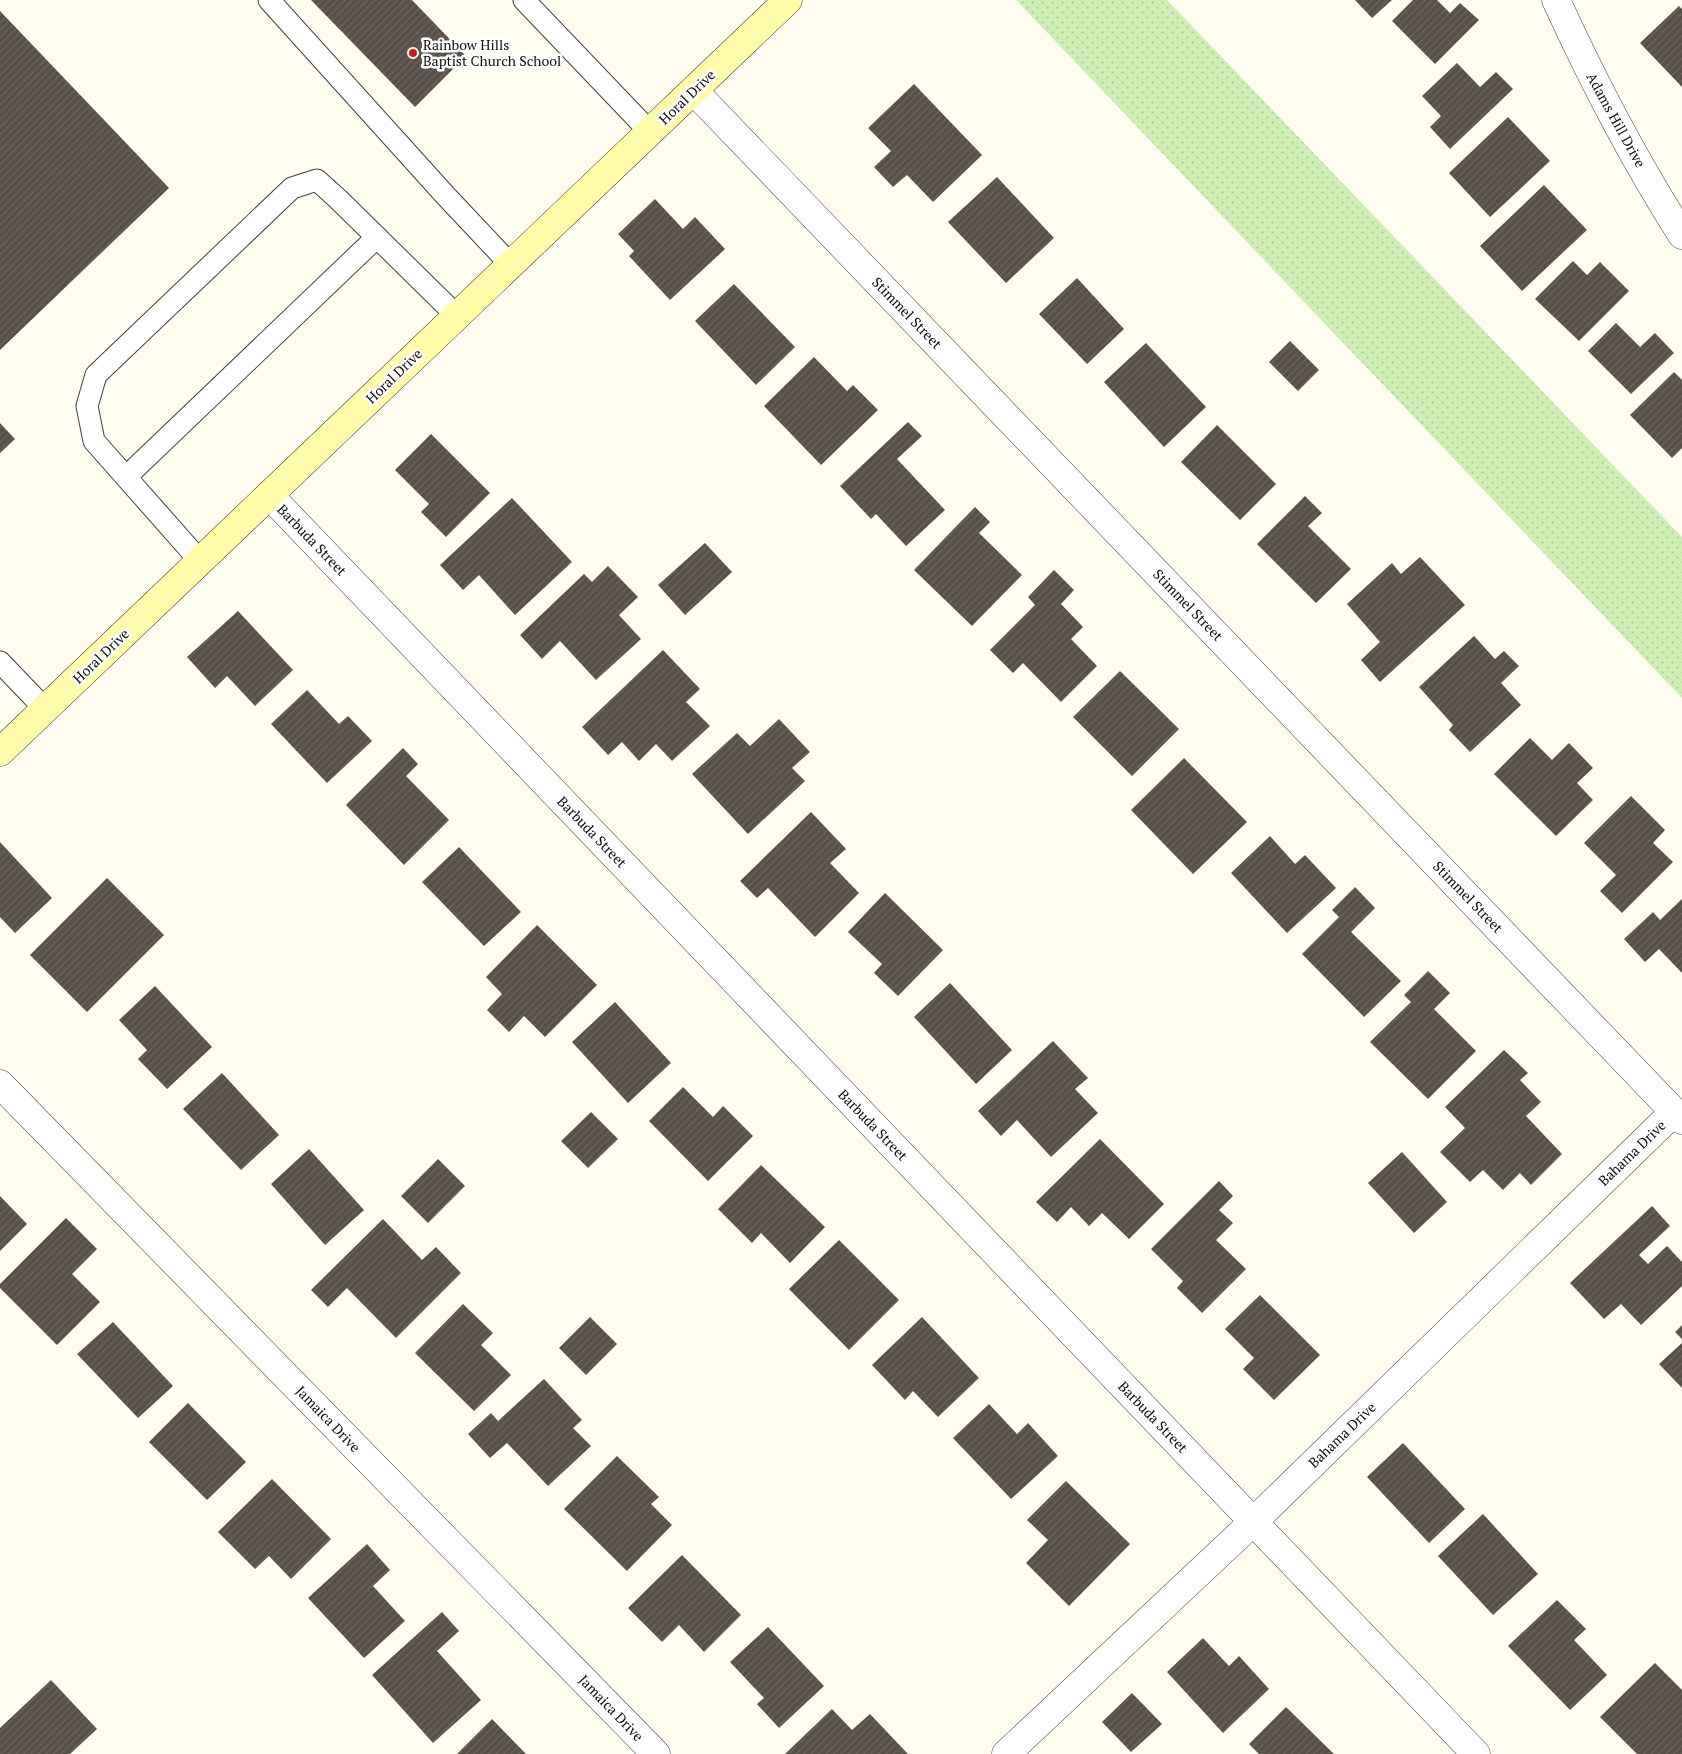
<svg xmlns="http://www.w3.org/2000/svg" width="1682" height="1754" viewBox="0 0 1682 1754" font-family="'PT Serif',serif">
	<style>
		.grass { fill: url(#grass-dots) }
		.building { fill: url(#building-hatch) }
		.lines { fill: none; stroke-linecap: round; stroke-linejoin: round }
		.lane-casing { stroke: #414141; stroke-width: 23 }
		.street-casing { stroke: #414141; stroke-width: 29 }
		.secondary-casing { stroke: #303030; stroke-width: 29 }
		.lane { stroke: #fff; stroke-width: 21 }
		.street { stroke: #fff; stroke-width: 28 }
		.secondary { stroke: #fffcaa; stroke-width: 28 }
		.poi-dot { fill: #cc1d18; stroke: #fff; stroke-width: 2 }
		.labels { text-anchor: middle; stroke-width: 5; stroke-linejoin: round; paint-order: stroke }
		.poi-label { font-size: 14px; fill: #0e0e0e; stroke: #fff; text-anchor: start }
		.street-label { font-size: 14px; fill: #0e0e0e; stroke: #fff }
	</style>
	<defs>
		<pattern id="grass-dots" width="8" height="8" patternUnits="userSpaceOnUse" patternTransform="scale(1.25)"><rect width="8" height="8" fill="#ceeeb4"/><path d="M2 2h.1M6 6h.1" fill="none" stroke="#b0cb9a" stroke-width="1.8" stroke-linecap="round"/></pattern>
		<pattern id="building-hatch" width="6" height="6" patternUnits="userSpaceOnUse" patternTransform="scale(1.25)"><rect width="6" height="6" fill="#585049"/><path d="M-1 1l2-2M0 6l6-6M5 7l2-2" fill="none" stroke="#6b655f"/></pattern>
	</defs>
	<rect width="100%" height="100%" fill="#fffdef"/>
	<path class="grass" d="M1016 0H1167L1682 537V698Z"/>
	<path class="building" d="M311 0H412L466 56 415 107Z
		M1355 0H1392L1372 18Z
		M1413 0H1437L1450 13 1460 3 1479 20 1435 64 1392 21Z
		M1679 6 1682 9V87L1640 43Z
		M0 11 169 188 0 350Z
		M1457 63 1480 87 1496 72 1513 89 1450 149 1430 127 1441 116 1422 96Z
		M914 84 982 155 933 202 907 175 893 187 874 167 891 151 868 128Z
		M1508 117 1550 161 1490 217 1449 173Z
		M997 177 1054 238 1006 283 948 222Z
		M1544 185 1587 230 1522 291 1480 246Z
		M655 199 683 229 695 217 725 249 670 300 629 256 634 251 618 234Z
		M1573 261 1587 275 1600 262 1629 291 1579 341 1535 299Z
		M1077 278 1124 329 1087 364 1039 314Z
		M734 284 795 347 756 385 695 321Z
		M1616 323 1640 347 1655 333 1674 353 1631 394 1588 351Z
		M1290 341 1319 370 1298 391 1269 362Z
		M1146 343 1206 407 1164 447 1104 382Z
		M814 357 847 391 853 385 878 410 821 465 764 406Z
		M1674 372 1682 380V448L1672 458 1630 415Z
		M908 422 922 436 897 459 945 510 906 546 876 514 871 519 840 486Z
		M0 423 15 439 0 453Z
		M1217 425 1276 484 1240 520 1181 462Z
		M431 434 490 493 446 537 421 512 429 504 395 470Z
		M1305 496 1322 513 1308 526 1351 569 1316 603 1257 544Z
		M512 498 572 562 515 615 479 575 463 590 440 565Z
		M975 507 990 522 979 533 1022 575 972 626 914 570Z
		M705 543 732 572 685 615 658 585Z
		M1420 557 1465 605 1380 682 1361 660 1380 642 1347 604 1392 563 1401 574Z
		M608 566 638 597 619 615 641 639 596 680 560 641 542 659 520 635 584 574 592 582Z
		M1054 570 1074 590 1061 604 1083 627 1071 639 1097 666 1061 702 1023 663 1013 673 990 650 1035 605 1028 597Z
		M238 611 293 670 255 706 227 676 215 688 187 657Z
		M1474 636 1495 659 1504 651 1519 666 1501 683 1521 705 1470 752 1449 730 1453 725 1419 687Z
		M663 650 700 689 686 702 710 726 672 761 656 744 639 761 622 742 608 755 582 727Z
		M1120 671 1179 729 1132 776 1073 717Z
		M307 690 339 724 348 716 372 741 327 783 271 724Z
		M779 719 810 752 792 768 805 781 748 834 692 774 737 733 750 746Z
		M1530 738 1552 760 1569 743 1593 768 1577 783 1593 800 1556 836 1494 774Z
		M403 748 418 764 406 776 449 820 404 865 346 805Z
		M1184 758 1247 822 1193 874 1131 810Z
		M1631 796 1665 830 1653 843 1673 862 1622 913 1600 891 1616 875 1584 843Z
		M811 812 846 849 830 863 859 893 815 937 768 888 757 898 740 881Z
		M1270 836 1295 864 1305 855 1336 888 1287 933 1231 873Z
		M0 842 52 898 15 933 0 917Z
		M459 847 521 912 484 946 422 882Z
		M107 878 164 935 87 1012 30 955Z
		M1355 887 1375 908 1351 932 1401 981 1364 1017 1302 954 1339 917 1332 910Z
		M885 893 943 950 898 996 874 973 882 964 848 932Z
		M1682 899V973L1659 949 1645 962 1624 939 1653 912 1660 920Z
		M537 925 597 985 545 1037 524 1016 509 1032 487 1010 502 994 486 977Z
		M1428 971 1450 993 1434 1009 1476 1051 1428 1099 1370 1042 1411 1002 1404 995Z
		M950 983 1012 1050 976 1084 914 1017Z
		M155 986 212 1047 167 1089 138 1059 147 1050 119 1020Z
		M615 1002 671 1063 628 1103 572 1042Z
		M1053 1041 1088 1078 1075 1089 1098 1113 1051 1157 1017 1120 1001 1136 978 1111Z
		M1504 1050 1528 1073 1520 1080 1541 1102 1526 1116 1562 1154 1531 1185 1520 1173 1503 1190 1483 1170 1470 1182 1440 1152 1465 1128 1445 1107Z
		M222 1073 279 1135 241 1170 183 1109Z
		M683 1087 713 1117 723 1106 753 1136 708 1181 649 1121Z
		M591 1112 618 1139 588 1168 561 1141Z
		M1100 1139 1164 1204 1129 1239 1102 1213 1089 1226 1071 1207 1057 1222 1036 1202Z
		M309 1149 364 1210 325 1245 271 1184Z
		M1402 1152 1447 1202 1414 1233 1368 1183Z
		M438 1159 465 1186 428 1223 401 1196Z
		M761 1165 825 1227 790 1263 761 1233 752 1243 718 1209Z
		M1219 1181 1233 1196 1219 1210 1233 1223 1216 1240 1246 1269 1202 1313 1177 1288 1183 1281 1151 1249Z
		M0 1196 27 1224 0 1251Z
		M1652 1206 1670 1226 1639 1255 1648 1264 1667 1246 1682 1262V1286L1641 1325 1621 1304 1604 1319 1570 1283Z
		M66 1218 97 1249 72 1274 100 1302 57 1345 0 1288V1284Z
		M383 1219 422 1260 436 1247 461 1273 396 1338 347 1288 328 1307 311 1290Z
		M839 1240 899 1300 849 1350 789 1289Z
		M1260 1295 1320 1355 1274 1400 1243 1369 1254 1358 1225 1329Z
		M463 1304 493 1333 481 1345 511 1375 474 1411 415 1353Z
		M590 1317 617 1344 586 1375 559 1348Z
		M922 1317 979 1378 938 1417 913 1391 905 1400 872 1365Z
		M113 1322 173 1386 138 1418 77 1354Z
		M1682 1325V1339L1675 1332Z
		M1682 1343V1388L1659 1364Z
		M544 1379 582 1420 573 1428 591 1446 548 1486 507 1443 490 1458 468 1434 491 1413 498 1421Z
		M188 1403 246 1462 207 1500 149 1442Z
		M989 1404 1017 1434 1028 1423 1058 1456 1011 1499 953 1438Z
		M1403 1443 1465 1509 1429 1543 1367 1477Z
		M617 1456 659 1497 651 1504 672 1525 627 1571 564 1509Z
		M272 1479 331 1539 291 1579 269 1556 255 1569 218 1532Z
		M1066 1481 1130 1544 1069 1606 1026 1563 1048 1540 1027 1520Z
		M1483 1514 1538 1574 1493 1615 1438 1556Z
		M367 1544 390 1570 373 1586 405 1621 364 1658 308 1598Z
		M682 1555 741 1615 704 1652 679 1625 662 1642 628 1608Z
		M1557 1600 1586 1629 1574 1640 1607 1675 1570 1710 1508 1646Z
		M442 1612 459 1631 437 1651 481 1700 433 1743 372 1675Z
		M768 1627 824 1686 779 1728 757 1704 764 1698 730 1662Z
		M1203 1638 1229 1666 1239 1656 1269 1689 1223 1733 1167 1672Z
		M1655 1663 1682 1690V1754H1637L1600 1717Z
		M51 1680 97 1729 70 1754H0V1728Z
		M1132 1693 1162 1724 1131 1752 1102 1722Z
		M1286 1707 1334 1754H1259L1249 1744Z
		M832 1709 852 1730 870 1714 908 1754H785Z
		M492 1719 526 1754H457Z"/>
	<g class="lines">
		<g class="lane-casing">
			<path id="lane" d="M269 0 445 195 511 265
				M524 0 650 132
				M126 477 377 237
				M200 561 94 441 87 406 96 375 292 188 317 180 338 199 457 316
				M0 662 45 709"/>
		</g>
		<g class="street-casing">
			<path id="street" d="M1556 0C1593 81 1634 160 1682 235
				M694 91 1682 1120
				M269 495 1476 1754
				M0 1084 656 1754
				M1006 1754 1253 1522 1674 1112"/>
		</g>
		<g class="secondary-casing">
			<path id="secondary" d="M0 752 788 0"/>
		</g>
		<use href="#lane" class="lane"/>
		<use href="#street" class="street"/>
		<use href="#secondary" class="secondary"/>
	</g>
	<circle class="poi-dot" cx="413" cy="53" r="5"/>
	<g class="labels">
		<g class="poi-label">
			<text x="423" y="50">Rainbow Hills<tspan x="423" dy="16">Baptist Church School</tspan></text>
		</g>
		<g class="street-label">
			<text transform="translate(687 97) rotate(-44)" y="5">Horal Drive</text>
			<text transform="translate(1616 120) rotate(61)" y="5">Adams Hill Drive</text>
			<text transform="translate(907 313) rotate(46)" y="5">Stimmel Street</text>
			<text transform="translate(394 376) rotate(-44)" y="5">Horal Drive</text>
			<text transform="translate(312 540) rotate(46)" y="5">Barbuda Street</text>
			<text transform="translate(1188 605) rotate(46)" y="5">Stimmel Street</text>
			<text transform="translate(101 656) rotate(-44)" y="5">Horal Drive</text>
			<text transform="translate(592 832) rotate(46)" y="5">Barbuda Street</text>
			<text transform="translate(1468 897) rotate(46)" y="5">Stimmel Street</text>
			<text transform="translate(873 1125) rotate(46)" y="5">Barbuda Street</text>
			<text transform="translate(1632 1153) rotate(-44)" y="5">Bahama Drive</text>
			<text transform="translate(1153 1417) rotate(46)" y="5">Barbuda Street</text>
			<text transform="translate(328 1419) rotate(46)" y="5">Jamaica Drive</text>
			<text transform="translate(1342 1435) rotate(-44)" y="5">Bahama Drive</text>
			<text transform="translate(611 1708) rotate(46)" y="5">Jamaica Drive</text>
		</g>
	</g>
</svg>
